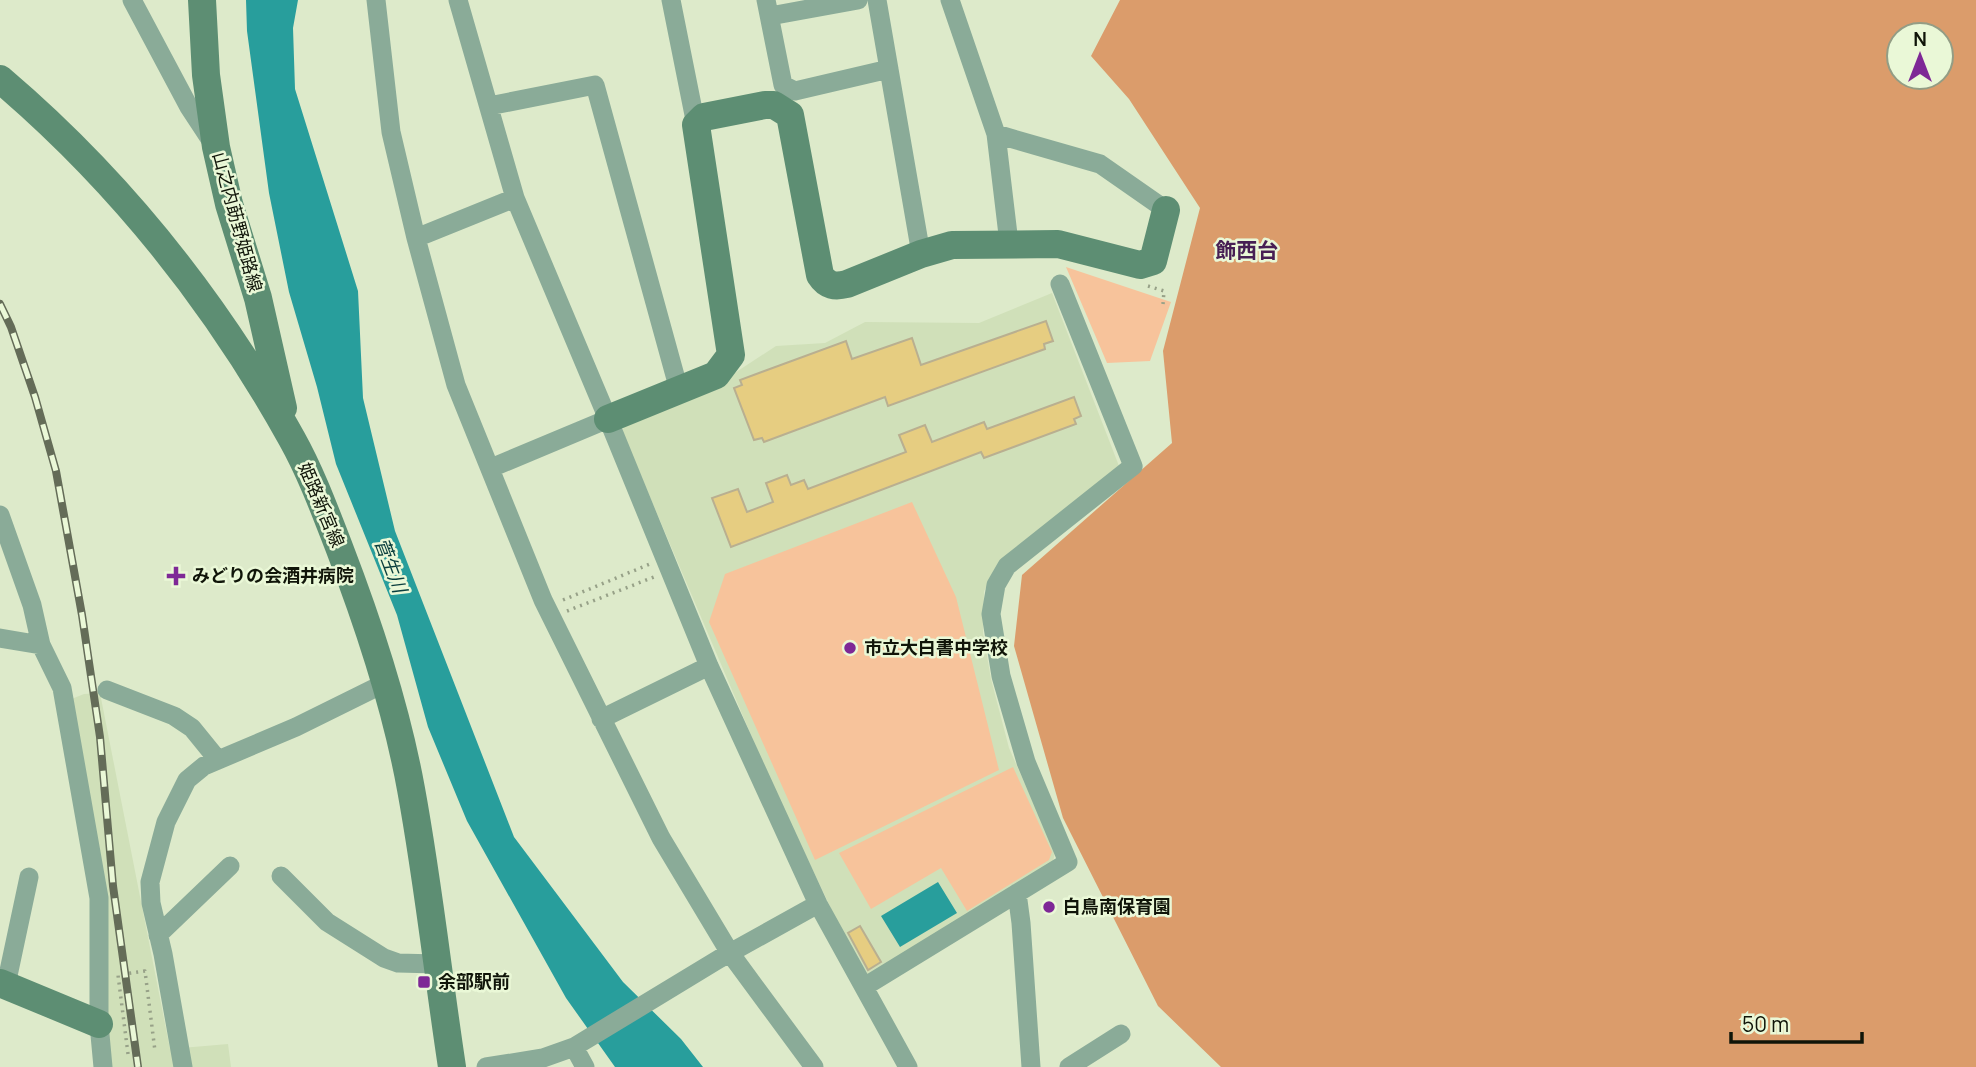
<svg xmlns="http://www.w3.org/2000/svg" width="1976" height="1067" viewBox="0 0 1976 1067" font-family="Manrope,'Noto Sans JP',sans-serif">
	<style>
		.built { fill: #d0e0b9 }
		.green { fill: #f7c39b }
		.forest { fill: #db9c6b; fill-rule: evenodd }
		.water { fill: #289e9c }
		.building { fill: #e6cd81; stroke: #b9af90; stroke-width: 2 }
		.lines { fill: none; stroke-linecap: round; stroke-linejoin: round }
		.path { stroke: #97a188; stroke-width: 3.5; stroke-dasharray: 2 5; stroke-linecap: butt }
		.street { stroke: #8aab98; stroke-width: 19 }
		.secondary { stroke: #5d8e73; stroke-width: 28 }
		.rail-casing { stroke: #646c58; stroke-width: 8 }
		.rail { stroke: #eaf8d7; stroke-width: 5; stroke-dasharray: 16; stroke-linecap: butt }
		.poi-dot { fill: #7e2896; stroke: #eaf8d7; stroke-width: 2.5 }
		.labels { text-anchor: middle; stroke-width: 5; stroke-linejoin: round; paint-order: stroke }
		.street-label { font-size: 18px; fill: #101509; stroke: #eaf8d7 }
		.poi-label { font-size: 18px; font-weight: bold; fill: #101509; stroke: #eaf8d7; text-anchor: start }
		.water-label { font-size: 19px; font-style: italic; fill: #093e3d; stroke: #eaf8d7 }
		.quarter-label { font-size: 21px; font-weight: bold; fill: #471f54; stroke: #eaf8d7 }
	</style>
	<rect width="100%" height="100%" fill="#ddeaca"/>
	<path class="built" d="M1052 293 1119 466 1002 560 984 591 983 633 991 679 1009 748 1055 852 1053 862 868 976 837 921 771 782 622 431 627 422 718 384 776 346 825 343 865 322 979 323Z
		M100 693 170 1049 228 1044 231 1067H110L69 700 84 694Z"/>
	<path class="green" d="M1066 267 1171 302 1150 361 1107 363Z
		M912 502 956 597 999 770 815 860 709 622 725 574Z
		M1013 767 1052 852 1049 860 967 911 941 868 871 909 839 853Z"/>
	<path class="forest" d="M1120 0H1976V1067H1221L1158 1006 1063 818 1014 646 1022 575 1172 443 1163 351 1200 208 1129 99 1091 56ZM1899 35H1941V77H1899Z"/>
	<path class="water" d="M246 0H298L293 28 295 89 358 291 363 398 395 531 514 837 623 982 681 1039 703 1067H615L566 998 467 821 428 727 397 615 336 464 317 387 289 292 269 193 247 31Z
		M938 882 957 913 900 947 881 916Z"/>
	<path class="building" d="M1046 321 1053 341 1044 344 1045 349 888 406 885 397 764 442 762 438 754 440 734 388 742 385 740 380 846 341 852 359 912 338 921 365Z
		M1074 397 1081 416 1074 419 1076 424 984 458 981 452 731 547 712 498 738 489 747 512 773 502 766 483 787 475 791 485 804 480 808 489 906 452 899 435 925 425 932 442 984 422 987 429Z
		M860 926 881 962 868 970 848 933Z"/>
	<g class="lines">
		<path class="path" d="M1148 286 1164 291 1163 304
			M563 600 650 564
			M567 611 654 577
			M128 1054 118 975 145 971 155 1051"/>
		<path class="street" d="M132 0 189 107 212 142
			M376 0 391 132 416 238 456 385 543 600 661 838 730 953 814 1067
			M458 0 515 198 608 419 709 666 818 904 908 1067
			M671 0 696 125
			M766 0 783 85 795 91 889 69
			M877 0 921 254
			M950 0 996 134 1009 243
			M770 16 858 0
			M489 106 595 85 679 390
			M996 134 1100 164 1166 210
			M416 238 515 198
			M491 468 608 419
			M0 515 32 605 41 645 62 688 99 898V1024L103 1067
			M0 638 41 645
			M107 690 174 716 192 728 218 760
			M601 719 709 666
			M281 876 327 922 384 958 398 963 437 964
			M1017 893 1021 923 1031 1067
			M158 935 230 866
			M6 985 29 877
			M864 987 1068 862 1026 762 1001 676 991 614 996 585 1007 566 1133 466 1060 284
			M574 1047 585 1067
			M183 1067 163 954 151 903 150 882 166 822 187 780 204 766 296 727 385 683
			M486 1067 543 1058 574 1047 719 959 818 904
			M1069 1067 1121 1034"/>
		<path class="secondary" d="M202 0 206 75 216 147 229 204 258 298 283 408
			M0 79C120 181 216 302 292 439 311 473 325 511 339 547 369 625 396 706 411 789 428 881 438 975 452 1067
			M608 419 716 375 731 355 696 125 704 117 765 105H774L790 115 820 275C827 286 835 287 847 284L921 254 952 245 1058 244 1140 265 1153 261 1166 210
			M0 983 99 1024"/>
		<g class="rail-casing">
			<path id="rail" d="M0 304 11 327 35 397 56 471 82 615 100 737 113 886 138 1067"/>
		</g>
		<use href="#rail" class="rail"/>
	</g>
	<g class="poi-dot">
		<path d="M172.5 565.5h7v7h7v7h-7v7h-7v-7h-7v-7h7z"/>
		<circle cx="850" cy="648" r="7"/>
		<circle cx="1049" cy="907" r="7"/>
		<rect x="417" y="975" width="14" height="14" rx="3.5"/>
	</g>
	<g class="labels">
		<g class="street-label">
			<text transform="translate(237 222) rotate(75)" y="6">山之内莇野姫路線</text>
			<text transform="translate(321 505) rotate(67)" y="6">姫路新宮線</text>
		</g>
		<g class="poi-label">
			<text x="192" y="582">みどりの会酒井病院</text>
			<text x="864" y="654">市立大白書中学校</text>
			<text x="1063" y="913">白鳥南保育園</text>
			<text x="438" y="988">余部駅前</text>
		</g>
		<g class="water-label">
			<text transform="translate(391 565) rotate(69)" y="7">菅生川</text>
		</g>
		<g class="quarter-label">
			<text x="1247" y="258">飾西台</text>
		</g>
	</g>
	<g transform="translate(1920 56)"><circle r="33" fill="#eaf8d7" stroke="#939d85" stroke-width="2"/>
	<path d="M0-5L12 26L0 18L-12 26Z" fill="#7e2896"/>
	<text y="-10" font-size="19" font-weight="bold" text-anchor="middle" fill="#101509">N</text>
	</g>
	<path d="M1731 1032v10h131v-10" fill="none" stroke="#101509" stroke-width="3.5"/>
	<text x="1742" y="1032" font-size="21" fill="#101509" stroke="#eaf8d7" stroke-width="5" paint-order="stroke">50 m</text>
</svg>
